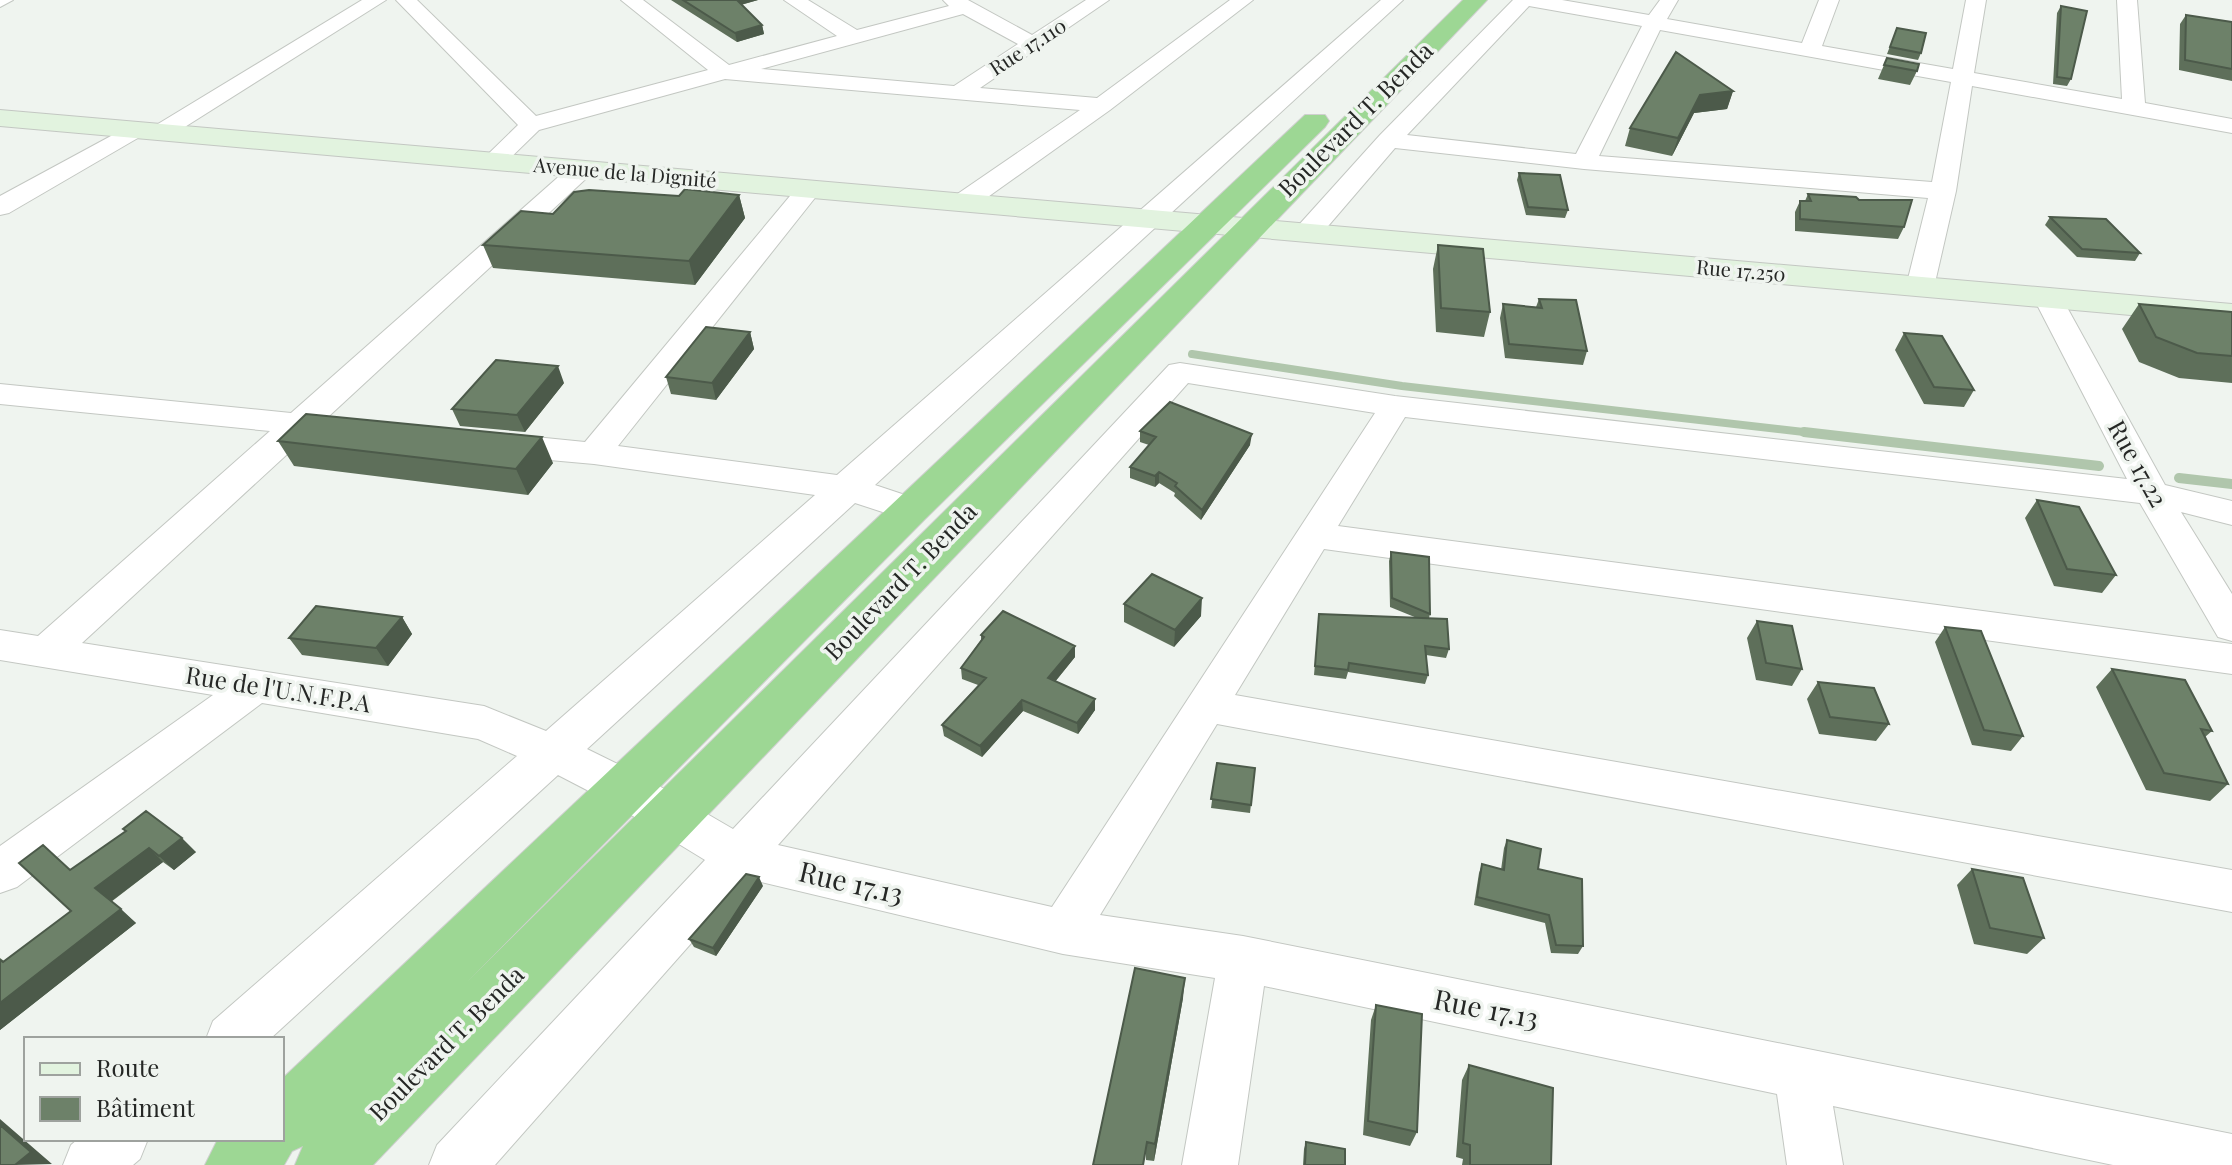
<svg xmlns="http://www.w3.org/2000/svg" width="2232" height="1165" viewBox="0 0 2232 1165" font-family="'Playfair Display',serif">
	<style>
		.lines { fill: none; stroke-linecap: round; stroke-linejoin: round }
		.stream-far1 { stroke: #b0c6ac; stroke-width: 8 }
		.stream { stroke: #b0c6ac; stroke-width: 10 }
		.street-casing { stroke: #c3c7c2; stroke-width: 2 }
		.secondary-casing { stroke: #c3c7c2; stroke-width: 2 }
		.highway-casing { stroke: #cfcfcf; stroke-width: 2 }
		.street { fill: #fff; fill-rule: evenodd }
		.secondary { fill: #e2f3df; fill-rule: evenodd }
		.highway { fill: #9dd794; fill-rule: evenodd }
		.wall { fill: #5e6f5a }
		.shaded-wall { fill: #4c5a4a }
		.building { fill: #6d8169; stroke: #4c5a4a; stroke-width: 2 }
		.labels { text-anchor: middle; stroke-width: 7; stroke-linejoin: round; paint-order: stroke }
		.far-street-label { font-size: 20px; fill: #252725; stroke: #eff4ef }
		.street-label { font-size: 24px; fill: #252725; stroke: #eff4ef }
		.near-street-label { font-size: 28px; fill: #252725; stroke: #eff4ef }
	</style>
	<rect width="100%" height="100%" fill="#eff4ef"/>
	<g class="lines">
		<path class="stream-far1" d="M1192 354 1402 386 1821 434"/>
		<path class="stream" d="M1804 432 2099 466
			M2179 478 2232 484"/>
		<g class="street-casing">
			<path id="street" d="M0 0H13L0 7Z
				M362 0H386L169 137H153L149 132 153 127Z
				M396 0H417L536 116 708 70 621 0H643L729 65 837 36 784 0H808L857 30 949 6 943 0H968L1032 35 1086 0H1109L980 88 1097 98 1230 0H1253L1110 110 971 209H953L949 203 953 197 1080 110 725 79 539 130 501 167H483L480 162 518 125ZM963 14 1018 44 954 86 761 69Z
				M1381 0H1403L875 485 923 501 928 509 923 517 910 521 855 503 587 749 642 776 733 829 1169 365 1180 363 1395 396 2127 479 2033 297 2038 291 2048 288 2058 291 2165 485 2232 501V525L2181 512 2232 594V641L2218 637 2140 503 1405 417 1338 526 2232 644V674L1324 549 1235 695 2232 870V912L1217 724 1100 915 1243 936 2232 1134V1165H2113L1833 1106 1843 1165H1787L1777 1094 1264 986 1238 1165H1182L1215 978 1063 954 748 879 495 1165H429L437 1145 705 860 610 802 558 775 270 1039H206L213 1021 517 756 478 739 262 703 17 887 0 893V846L213 695 0 660V630L38 636 270 431 0 404V384L291 413 573 164H591L595 169 591 174 328 417 358 422 363 429 358 436 346 439 308 435 82 643 484 706 546 731 815 495 594 464 495 455 483 451 478 444 483 437 495 433 585 442 800 184H818L822 189 818 194 618 446 837 475ZM1188 383 1375 413 1052 907 778 845Z
				M1513 0H1562L1649 15 1660 0H1678L1667 19 1802 43 1819 0H1839L1822 46 1953 69 1966 0H1986L1974 73 2122 99 2117 0H2137L2145 103 2232 119V133L1972 86 1956 191 1934 287 1930 293 1920 296 1910 293 1906 287 1928 198 1584 169 1395 148 1317 239H1297L1293 233 1297 227 1380 135ZM1529 6 1642 26 1576 154 1407 135ZM1660 30 1951 82 1932 182 1599 156Z
				M135 123 143 125 147 130 143 135 9 213 0 215V196Z
				M78 1139H148L140 1159 133 1165H63L71 1145Z"/>
		</g>
		<g class="secondary-casing">
			<path id="secondary" d="M0 110 2232 304V324L0 126Z"/>
		</g>
		<g class="highway-casing">
			<path id="highway" d="M1463 0H1487L373 1165H295L303 1146 292 1151 284 1165H205L218 1139H282V1079L1305 115H1325L1329 121 1325 127 925 519 468 981Z"/>
		</g>
		<use href="#street" class="street"/>
		<use href="#secondary" class="secondary"/>
		<use href="#highway" class="highway"/>
	</g>
	<path class="wall" d="M671 0H758L741 5 762 25 764 34 737 42Z
		M2061 6 2071 79 2067 86 2053 84 2057 13Z
		M2186 15 2232 22V81L2179 70 2180 24Z
		M1897 28 1921 53 1918 60 1887 54Z
		M1887 58 1917 71 1910 85 1878 79Z
		M1733 91 1727 109 1694 113 1672 156 1625 146 1630 128Z
		M1519 173 1568 210 1565 218 1526 215 1517 180Z
		M1808 194 1859 200 1904 227 1898 239 1795 231V212L1800 201H1805Z
		M739 195 745 218 695 285 493 268 483 245 553 214 679 196Z
		M2050 217 2140 253 2135 261 2077 257 2045 225Z
		M1438 245 1490 312 1484 337 1436 332 1433 269Z
		M1539 299 1587 351 1583 365 1505 358 1500 318 1503 304 1536 307Z
		M2139 304 2232 312V383L2179 378 2139 362 2122 329Z
		M750 332 754 349 716 400 671 394 666 377Z
		M1904 333 1974 390 1964 407 1924 404 1895 350Z
		M564 383 525 432 460 426 452 409Z
		M1140 431 1250 445 1201 520 1174 496 1175 493 1159 483 1155 487 1130 478V467L1149 445 1140 442Z
		M278 441 553 463 528 495 294 466Z
		M2037 500 2116 575 2102 593 2054 586 2025 518Z
		M1391 552 1430 614 1429 618 1449 649 1446 658 1426 655 1428 675 1425 684 1348 672 1346 679 1314 675 1319 614 1417 618 1390 607 1389 561Z
		M1124 604 1201 616 1174 647 1124 622Z
		M402 617 412 634 388 666 302 655 289 638Z
		M1757 621 1802 669 1792 686 1756 680 1747 638Z
		M1945 627 2023 736 2011 751 1972 745 1935 642Z
		M981 635 1075 646V657L1055 682 1095 699V710L1078 734 1023 711 982 757 944 736 942 725 978 685 962 679 961 668 981 640Z
		M2112 669 2212 731 2205 737 2228 784 2210 801 2146 790 2096 687Z
		M1818 682 1889 724 1876 741 1819 734 1807 699Z
		M1217 763 1255 768 1250 813 1211 808Z
		M125 831 196 852 174 870 163 862 111 902 136 923 0 1030V958L4 961 71 911Z
		M1507 840 1538 869 1583 946 1578 954 1551 953 1545 923 1474 905 1479 873 1482 864 1501 870 1504 848Z
		M1972 869 2044 938 2027 954 1974 944 1957 885Z
		M763 886 716 956 694 947 689 939Z
		M1135 968 1183 998 1154 1161 1146 1160Z
		M1376 1005 1417 1132 1410 1146 1363 1135 1371 1020Z
		M1469 1065 1551 1165H1462L1463 1159 1456 1157 1462 1080Z
		M1306 1142 1345 1165H1303L1304 1149Z"/>
	<path class="shaded-wall" d="M735 0H758L736 6Z
		M762 25 764 34 737 42 735 33Z
		M1733 91 1727 109 1694 113 1672 156 1678 138 1700 95Z
		M739 195 745 218 695 285 689 261Z
		M750 332 754 349 716 400 712 383Z
		M558 366 564 383 525 432 517 415Z
		M1252 434 1250 445 1201 520 1202 510Z
		M542 437 553 463 528 495 516 469Z
		M1159 472V483L1155 487V476Z
		M1202 598 1201 616 1174 647 1175 630Z
		M402 617 412 634 388 666 376 648Z
		M1075 646V657L1048 690V678Z
		M1095 699V710L1078 734 1077 723Z
		M1022 700 1023 711 982 757 980 746Z
		M182 838 196 852 174 870 159 856Z
		M149 848 163 862 110 902 95 888Z
		M759 877 763 886 716 956 713 948Z
		M121 909 136 923 0 1030V1003Z
		M1185 978 1183 998 1154 1161 1155 1144Z
		M0 1119 52 1164 15 1165 0 1125Z"/>
	<path class="building" d="M683 0H737L762 25 735 33Z
		M2061 6 2087 11 2071 79 2057 77Z
		M2186 15 2232 22V69L2185 60Z
		M1897 28 1926 33 1921 53 1890 47Z
		M1676 52 1733 91 1700 95 1678 138 1630 128Z
		M1887 58 1919 64 1917 71 1884 65Z
		M1519 173 1560 175 1568 210 1528 207Z
		M685 189 739 195 689 261 483 245 521 211 553 214 574 192 589 190 679 196Z
		M1808 194 1856 197 1859 200H1912L1904 227 1800 219V201H1811Z
		M2050 217 2106 219 2140 253 2082 249Z
		M1438 245 1483 249 1490 312 1441 308Z
		M1539 299 1576 300 1587 351 1509 344 1503 304 1542 308Z
		M2139 304 2232 312V356L2197 353 2156 337Z
		M706 327 750 332 712 383 666 377Z
		M1904 333 1942 336 1974 390 1934 387Z
		M496 360 558 366 517 415 452 409Z
		M1170 402 1252 434 1202 510 1175 486 1177 483 1159 472 1155 476 1130 467 1156 437 1140 431Z
		M306 414 542 437 516 469 278 441Z
		M2037 500 2079 507 2116 575 2067 569Z
		M1391 552 1429 557 1430 614 1392 598Z
		M1152 574 1202 598 1175 630 1124 604Z
		M316 606 402 617 376 648 289 638Z
		M1003 611 1075 646 1048 678 1095 699 1077 723 1022 700 980 746 942 725 986 678 961 668 984 637 981 635Z
		M1319 614 1447 619 1449 649 1425 646 1428 675 1349 663 1348 670 1315 666Z
		M1757 621 1792 626 1802 669 1766 663Z
		M1945 627 1981 631 2023 736 1984 730Z
		M2112 669 2185 680 2212 731 2201 729 2228 784 2164 773Z
		M1818 682 1874 688 1889 724 1830 717Z
		M1217 763 1255 768 1251 805 1211 799Z
		M146 811 182 838 159 856 149 848 95 888 121 909 0 1003V960L3 962 71 911 19 863 43 845 70 870 126 831 123 829Z
		M1507 840 1541 849 1538 869 1582 879 1583 946 1556 945 1549 915 1477 897 1482 864 1504 870Z
		M1972 869 2023 878 2044 938 1990 928Z
		M746 874 759 877 713 948 689 939Z
		M1135 968 1185 978 1155 1144 1147 1142 1143 1165H1093Z
		M1376 1005 1422 1014 1417 1132 1368 1121Z
		M1469 1065 1553 1088 1551 1165H1470V1145L1463 1143Z
		M0 1125 31 1152 15 1165H0Z
		M1306 1142 1345 1149V1165H1305Z"/>
	<g class="labels">
		<g class="far-street-label">
			<text transform="translate(1028 47) rotate(-33)" y="7">Rue 17.110</text>
			<text transform="translate(625 173) rotate(5)" y="7">Avenue de la Dignité</text>
			<text transform="translate(1741 271) rotate(5)" y="7">Rue 17.250</text>
		</g>
		<g class="street-label">
			<text transform="translate(1356 120) rotate(-45)" y="8">Boulevard T. Benda</text>
			<text transform="translate(2137 464) rotate(61)" y="8">Rue 17.22</text>
			<text transform="translate(901 582) rotate(-46)" y="8">Boulevard T. Benda</text>
			<text transform="translate(278 690) rotate(9)" y="8">Rue de l'U.N.F.P.A</text>
			<text transform="translate(447 1044) rotate(-45)" y="8">Boulevard T. Benda</text>
		</g>
		<g class="near-street-label">
			<text transform="translate(851 883) rotate(13)" y="10">Rue 17.13</text>
			<text transform="translate(1486 1009) rotate(11)" y="10">Rue 17.13</text>
		</g>
	</g>
	<rect x="24" y="1037" width="260" height="104" fill="#eff4ef" stroke="#9ea29e" stroke-width="2"/>
	<rect x="40" y="1063" width="40" height="12" fill="#e2f3df" stroke="#9ea29e" stroke-width="2"/>
	<text x="96" y="1077" font-size="24" fill="#252725">Route</text>
	<rect x="40" y="1097" width="40" height="24" fill="#6d8169" stroke="#9ea29e" stroke-width="2"/>
	<text x="96" y="1117" font-size="24" fill="#252725">Bâtiment</text>
</svg>
